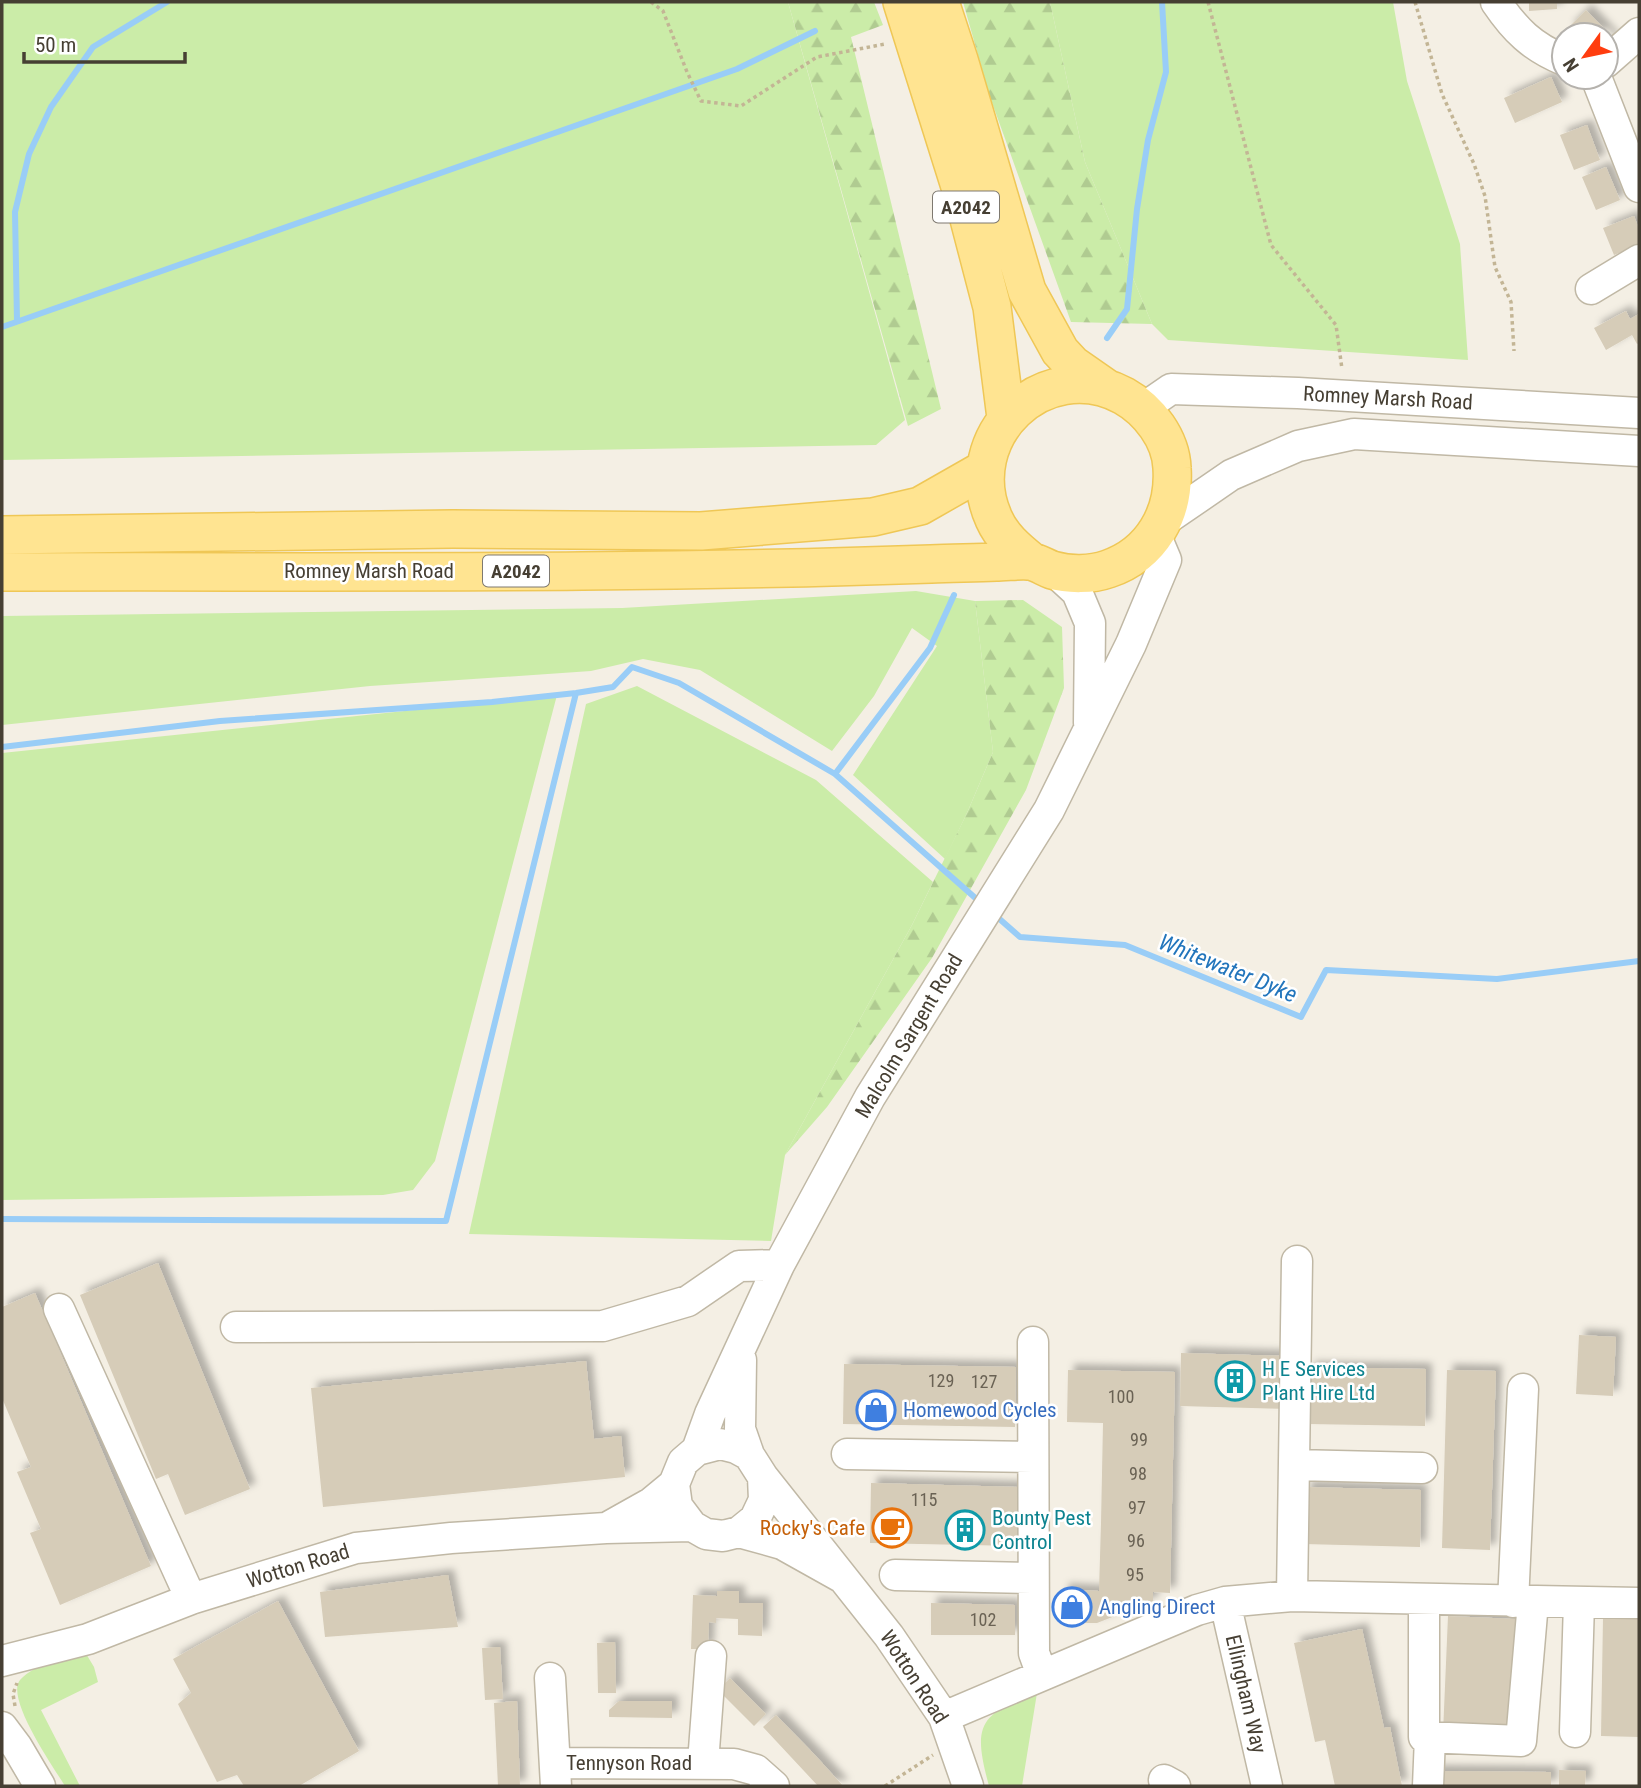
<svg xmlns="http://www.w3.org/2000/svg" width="1641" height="1788" viewBox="0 0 1641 1788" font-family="'Roboto Condensed',sans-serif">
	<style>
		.grass { fill: #cbeca8 }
		.forest { fill: url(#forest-firs) }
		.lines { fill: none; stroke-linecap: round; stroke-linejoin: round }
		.stream { stroke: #99cdf7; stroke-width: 6 }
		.building { fill: #d6ccb8; filter: url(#shadow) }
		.minor-casing { stroke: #c0b8a5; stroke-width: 33 }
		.major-casing { stroke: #efc756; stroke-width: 40 }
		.path { stroke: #c3b595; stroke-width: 3.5; stroke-dasharray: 3.5 3.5; stroke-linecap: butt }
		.minor { stroke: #fff; stroke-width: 30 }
		.major { stroke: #ffe491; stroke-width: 37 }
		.labels { text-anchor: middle; stroke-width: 5; stroke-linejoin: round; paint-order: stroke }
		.number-label { font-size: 18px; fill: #6a6254 }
		.shield { fill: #fff; stroke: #7e7970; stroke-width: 2 }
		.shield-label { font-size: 19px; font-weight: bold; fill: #463f33 }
		.street-label { font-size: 21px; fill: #463f33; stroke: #fff }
		.culture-label { font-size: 21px; fill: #0d838f; stroke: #fff; text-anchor: start }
		.shop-label { font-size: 21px; fill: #366cbe; stroke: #fff; text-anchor: start }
		.food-label { font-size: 21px; fill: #c56008; stroke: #fff; text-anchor: end }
		.water-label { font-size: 23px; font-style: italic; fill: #2275bc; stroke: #fff }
	</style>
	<defs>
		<pattern id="forest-firs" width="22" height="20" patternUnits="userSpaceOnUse" patternTransform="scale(1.75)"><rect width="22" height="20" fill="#cbeca8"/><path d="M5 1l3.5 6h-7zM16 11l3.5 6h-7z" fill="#b0cb91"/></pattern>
		<filter id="shadow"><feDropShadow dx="6" dy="-6" stdDeviation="3.5" flood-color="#0004"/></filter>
	</defs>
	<rect width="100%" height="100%" fill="#f4efe4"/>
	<path class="grass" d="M2 2H788L905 420 876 445 2 460Z
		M1050 2H1393L1407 81 1460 244 1468 360 1168 340 1152 324 1085 162Z
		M916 591 975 601 993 752 967 813 945 859 853 775 937 646 912 628 874 696 832 751 700 670 643 659 591 671 370 686 2 725V616L622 608Z
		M637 686 816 780 933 882 912 925 785 1155 771 1241 469 1234 586 704Z
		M557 695 435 1161 413 1190 383 1195 2 1200V753Z
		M85 1652 94 1667 98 1682 41 1710 80 1786H65C54 1768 5 1698 20 1680 34 1664 65 1659 85 1652Z
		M1037 1693 1022 1786H989C973 1727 977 1714 1037 1693Z"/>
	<path class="forest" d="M788 2H874L883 25 851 37 941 409 908 426Z
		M963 2H1050L1085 162 1152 324 1071 322 990 97Z
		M1023 600 1062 627 1064 688 1026 790 932 958 827 1107 785 1155 912 925 967 813 993 752 975 601Z"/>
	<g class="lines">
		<path class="stream" d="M17 321 15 212 29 154 51 107 93 47 167 2
			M2 327 737 69 815 31
			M1107 338 1127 309 1137 209 1148 140 1166 72 1162 2
			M2 747 220 721 492 702 576 693 613 687 632 667 679 683 835 774 981 903
			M835 774 930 648 954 595
			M995 915 1020 937 1125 945 1301 1017 1326 970 1497 979 1639 961
			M2 1219 446 1221 576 693"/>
	</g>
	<path class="building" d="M1529 2H1557V9L1529 11Z
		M1586 10 1613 38 1606 45V35H1574L1568 28Z
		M1551 77 1562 102 1515 123 1504 98Z
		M1587 125 1600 160 1574 170 1560 135Z
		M1606 167 1620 200 1596 210 1582 177Z
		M1634 216 1639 229V245L1614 255 1603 228Z
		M1626 311 1630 319 1639 314V343L1637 344 1632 335 1606 350 1594 328Z
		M158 1263 250 1489 185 1515 168 1474 156 1479 80 1295Z
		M35 1293 151 1566 60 1605 30 1533 41 1529 17 1472 31 1467 2 1398V1307Z
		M1579 1335 1616 1337 1613 1396 1576 1394Z
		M1181 1353 1290 1356 1288 1409 1180 1406Z
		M586 1361 594 1439 621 1436 625 1477 323 1507 311 1388Z
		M844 1364 1016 1367 1015 1427 843 1424Z
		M1309 1367 1426 1369 1425 1426 1308 1424Z
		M1068 1370 1175 1372 1170 1593 1153 1592V1601L1097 1623H1062L1063 1589 1099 1591 1101 1523 1103 1423 1067 1422Z
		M1447 1370 1496 1371 1490 1550 1442 1548Z
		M871 1483 1018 1487V1546L870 1543Z
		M1305 1487 1421 1490 1420 1547 1304 1544Z
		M448 1575 458 1627 325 1637 320 1592Z
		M717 1591H739V1603H763L762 1636 738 1635V1619L716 1618V1623L709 1622 708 1649H691L693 1595 717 1596Z
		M278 1601 359 1751 299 1786H244L237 1775 217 1782 178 1704 191 1693 173 1659Z
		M931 1603 1015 1605V1635H931Z
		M1448 1616 1515 1619 1510 1736 1443 1733Z
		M1603 1618 1639 1619V1737L1601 1736Z
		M1362 1629 1384 1728 1390 1727 1402 1786H1335L1325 1740 1315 1742 1294 1643Z
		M615 1642 616 1693H598L597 1643Z
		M500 1647 503 1699 485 1700 482 1648Z
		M730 1678 766 1714 754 1726 718 1690Z
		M517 1701 520 1786H498L494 1703Z
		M619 1701H672V1718L609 1717V1710Z
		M776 1715 814 1754 843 1786H818L763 1727Z
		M1559 1770 1586 1771 1585 1786H1559Z
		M1431 1771 1551 1772V1786H1431Z"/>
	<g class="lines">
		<g class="minor-casing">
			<path id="minor" d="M1496 2C1515 30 1532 47 1564 60
				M1606 62 1639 33
				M1596 77 1639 187
				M1591 289 1639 260
				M1142 409 1171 389 1298 393 1639 413
				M1164 521 1231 475 1298 446 1354 434 1639 451
				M1053 570 1077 592 1090 623 1089 723
				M59 1309 191 1599
				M236 1327 603 1326 688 1301 739 1266 779 1265
				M1033 1342 1034 1653 1042 1675
				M741 1360 740 1429 749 1455
				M697 1450 710 1414 779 1265 870 1097 1049 810 1131 644 1166 560 1155 534
				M847 1454 1032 1457
				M1294 1465 1422 1468
				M763 1477 889 1636 944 1717 968 1786
				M610 1526 651 1503 674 1484
				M739 1532 755 1519 764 1500 763 1477 749 1455 736 1448 720 1444 697 1450 683 1462 674 1484 677 1506 692 1526 706 1534 723 1536 739 1532 782 1544 841 1577
				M895 1575 1032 1578
				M1292 1596 1297 1261
				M1424 1599V1737L1521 1741 1533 1602
				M1225 1602 1267 1786
				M1513 1602 1523 1389
				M2 1661 88 1639 191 1599 356 1548 451 1538 606 1528 692 1526
				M550 1678 556 1786
				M944 1717 1154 1628 1197 1610 1225 1602 1292 1596 1639 1603
				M2 1727 17 1747 40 1786
				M1575 1732 1579 1603
				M555 1763 734 1764 756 1770 774 1786
				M703 1763 711 1656
				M1164 1780 1175 1786
				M1428 1786 1430 1737"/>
		</g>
		<g class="major-casing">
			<path id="major" d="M902 2 963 196 992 307 1006 418
				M940 2 959 60 1027 291 1060 351 1073 365 1106 388
				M2 535 453 529 701 531 873 517 920 506 985 469
				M2 572C311 571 622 575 931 564 953 563 975 563 996 562 1007 562 1019 560 1029 561 1037 562 1044 567 1052 570 1069 575 1091 575 1108 569 1152 554 1175 513 1172 468 1171 439 1149 410 1124 396 1044 353 957 437 994 519 1002 537 1016 549 1031 561"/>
		</g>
		<path class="path" d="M651 2 663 11 687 72 701 101 741 106 817 57 885 44
			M1208 2 1271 245 1336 325 1342 369
			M1415 2 1442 94 1474 164 1485 196 1495 267 1511 302 1514 351
			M15 1706 13 1694 17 1683
			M885 1786 933 1755"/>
		<use href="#minor" class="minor"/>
		<use href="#major" class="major"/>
	</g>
	<defs>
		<g id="building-ring" transform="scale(2.0125)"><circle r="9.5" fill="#fff" stroke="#0f9aa8" stroke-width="1.5"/><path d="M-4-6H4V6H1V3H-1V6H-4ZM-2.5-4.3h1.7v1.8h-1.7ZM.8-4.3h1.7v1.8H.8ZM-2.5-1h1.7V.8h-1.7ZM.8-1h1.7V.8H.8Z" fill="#0f9aa8"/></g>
		<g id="shop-ring" transform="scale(2.0125)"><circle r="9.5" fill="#fff" stroke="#3f7fe0" stroke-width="1.5"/><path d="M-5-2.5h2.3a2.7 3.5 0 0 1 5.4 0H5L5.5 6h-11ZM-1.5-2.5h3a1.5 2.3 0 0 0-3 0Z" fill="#3f7fe0"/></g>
		<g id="cafe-ring" transform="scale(2.0125)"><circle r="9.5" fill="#fff" stroke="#e8710a" stroke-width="1.5"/><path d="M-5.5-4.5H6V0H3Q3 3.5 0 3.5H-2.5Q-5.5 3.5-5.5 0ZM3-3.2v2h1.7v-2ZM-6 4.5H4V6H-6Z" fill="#e8710a"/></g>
	</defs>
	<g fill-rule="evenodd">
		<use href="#building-ring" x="1235" y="1381"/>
		<use href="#shop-ring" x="876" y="1410"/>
		<use href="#cafe-ring" x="892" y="1528"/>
		<use href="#building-ring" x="965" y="1530"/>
		<use href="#shop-ring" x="1072" y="1607"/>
	</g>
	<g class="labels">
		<g class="number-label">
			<text x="941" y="1387">129</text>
			<text x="984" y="1388">127</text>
			<text x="1121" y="1403">100</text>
			<text x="1139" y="1446">99</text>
			<text x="1138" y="1480">98</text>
			<text x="924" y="1506">115</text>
			<text x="1137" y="1514">97</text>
			<text x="1136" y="1547">96</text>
			<text x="1135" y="1581">95</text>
			<text x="983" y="1626">102</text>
		</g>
		<g class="shield">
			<rect x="933" y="191.5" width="66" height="31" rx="5"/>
			<rect x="483" y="555.5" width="66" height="31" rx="5"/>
		</g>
		<g class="shield-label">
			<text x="966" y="214">A2042</text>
			<text x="516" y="578">A2042</text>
		</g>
		<g class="street-label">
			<text transform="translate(1388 398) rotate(3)" y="7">Romney Marsh Road</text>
			<text x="369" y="578">Romney Marsh Road</text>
			<text transform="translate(909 1036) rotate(-59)" y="7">Malcolm Sargent Road</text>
			<text transform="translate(298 1566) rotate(-17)" y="7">Wotton Road</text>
			<text transform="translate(914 1677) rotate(57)" y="7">Wotton Road</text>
			<text transform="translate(1246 1694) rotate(77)" y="7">Ellingham Way</text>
			<text x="629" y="1770">Tennyson Road</text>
		</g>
		<g class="culture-label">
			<text x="1262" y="1376">H E Services<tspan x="1262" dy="24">Plant Hire Ltd</tspan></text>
			<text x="992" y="1525">Bounty Pest<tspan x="992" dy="24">Control</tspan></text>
		</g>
		<g class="shop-label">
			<text x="903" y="1417">Homewood Cycles</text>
			<text x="1099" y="1614">Angling Direct</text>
		</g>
		<g class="food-label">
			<text x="865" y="1535">Rocky's Cafe</text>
		</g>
		<g class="water-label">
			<text transform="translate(1228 968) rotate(22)" y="8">Whitewater Dyke</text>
		</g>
	</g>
	<rect width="1641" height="1788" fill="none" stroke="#463f33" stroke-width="7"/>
	<g transform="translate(1585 56) rotate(237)"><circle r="33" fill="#ffffff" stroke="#b5b2ad" stroke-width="2"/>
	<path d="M0-5L12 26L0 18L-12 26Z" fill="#ff3d0f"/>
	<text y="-10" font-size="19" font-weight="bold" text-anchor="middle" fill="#463f33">N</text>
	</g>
	<path d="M24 52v10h161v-10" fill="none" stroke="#463f33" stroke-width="3.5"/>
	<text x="35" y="52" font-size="21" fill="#463f33" stroke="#ffffff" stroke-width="5" paint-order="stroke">50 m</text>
</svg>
